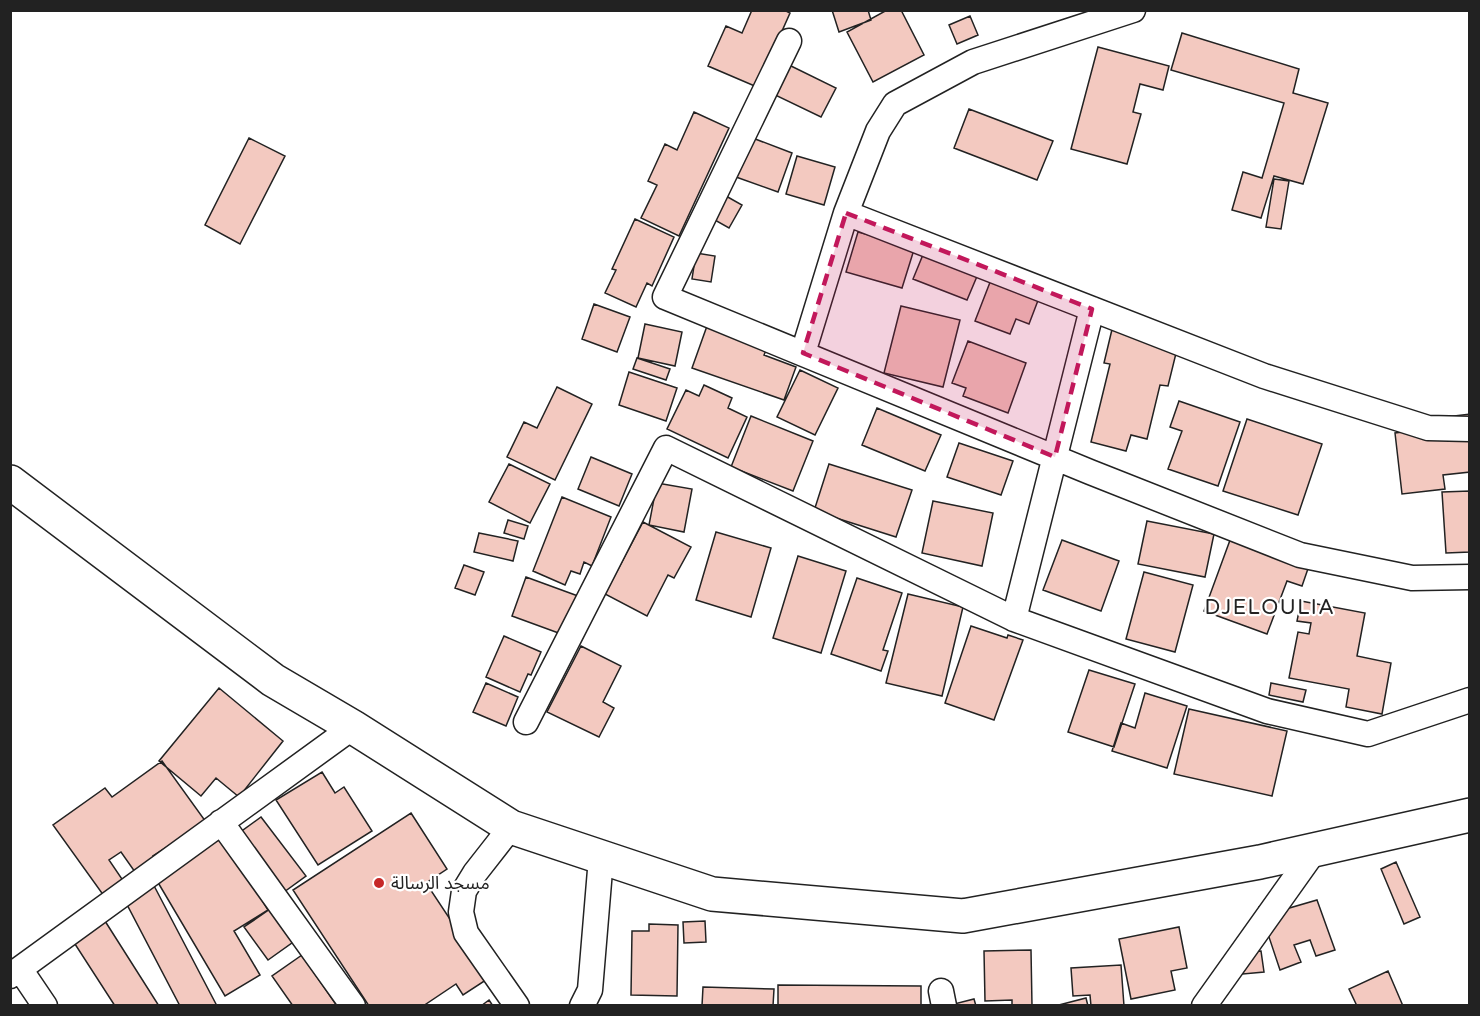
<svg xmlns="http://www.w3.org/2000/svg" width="1480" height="1016" viewBox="0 0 1480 1016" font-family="'Varela Round','Noto Sans Arabic',sans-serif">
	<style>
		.building { fill: #f3c9c0; stroke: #222; stroke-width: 1.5 }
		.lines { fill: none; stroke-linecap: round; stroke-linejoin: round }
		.minor-casing { stroke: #222; stroke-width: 27 }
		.primary-casing { stroke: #222; stroke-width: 36 }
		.minor { stroke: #fff; stroke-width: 24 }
		.primary { stroke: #fff; stroke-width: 33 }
		.marked { fill: #c2185b; fill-opacity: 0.2; stroke: #c2185b; stroke-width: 4.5; stroke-dasharray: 12 8; stroke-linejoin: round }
		.poi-dot { fill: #c62828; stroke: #fff; stroke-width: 2 }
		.labels { text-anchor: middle; stroke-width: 4.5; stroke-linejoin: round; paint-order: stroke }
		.poi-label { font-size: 18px; fill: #222; stroke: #fff; text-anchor: start }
		.quarter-label { font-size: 21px; letter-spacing: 1.5px; fill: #222; stroke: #fff }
	</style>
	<rect width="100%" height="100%" fill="#fff"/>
	<path class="building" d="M752 10H784L790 13 757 87 708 66 726 26 742 33Z
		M832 10H868L871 20 839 32Z
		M887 10H901L924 55 873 82 847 32Z
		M970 16 978 35 957 44 949 25Z
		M1182 33 1299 69 1293 93 1328 103 1303 184 1274 176 1261 218 1232 210 1243 172 1262 178 1284 103 1171 70Z
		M1098 47 1169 66 1163 90 1140 84 1133 112 1141 114 1127 164 1071 149Z
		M787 64 836 88 821 117 773 94Z
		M969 109 1053 141 1037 180 954 148Z
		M694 112 729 128 679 236 641 218 657 185 648 181 665 144 677 150Z
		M750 137 792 153 778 192 736 177Z
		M249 138 285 156 240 244 205 225Z
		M797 156 835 167 824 205 786 194Z
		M1274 179 1289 181 1281 229 1266 227Z
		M726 196 742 205 729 228 713 219Z
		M635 219 674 237 652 286 647 283 636 307 605 293 616 270 612 269Z
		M858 232 880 238 917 240 902 288 846 272Z
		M929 240 986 255 967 300 913 279Z
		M696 253 715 256 711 282 692 279Z
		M994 272 1042 290 1029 324 1016 319 1010 334 975 321Z
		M594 304 630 317 617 352 582 339Z
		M901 306 960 320 943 387 884 373Z
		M1114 321 1180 337 1168 386 1160 385 1147 439 1131 435 1126 451 1091 442 1110 364 1104 363Z
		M645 324 682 332 675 366 638 358Z
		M707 326 767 348 764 355 796 367 784 400 692 368Z
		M968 341 1026 363 1008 413 963 396 966 388 952 383Z
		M637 358 670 369 666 380 633 369Z
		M800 370 838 388 815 435 777 417Z
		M629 372 677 388 666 421 619 405Z
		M704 385 732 398 728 408 747 417 728 458 667 429 686 390 699 396Z
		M557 387 592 404 555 480 507 457 524 422 537 428Z
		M1179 401 1240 422 1218 486 1168 469 1182 431 1170 427Z
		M877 408 941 435 925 471 862 445Z
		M1470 414V472L1443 475 1445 489 1402 494 1395 433 1440 427 1438 418Z
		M751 416 813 441 793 491 731 467Z
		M1247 419 1322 444 1298 515 1223 491Z
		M959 443 1013 461 1001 495 947 477Z
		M591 457 632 474 619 506 578 489Z
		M509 464 550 484 530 523 489 502Z
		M829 464 912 490 896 537 814 511Z
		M657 483 692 489 684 532 649 525Z
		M1470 491V552L1446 553 1442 492Z
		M562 497 611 517 592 566 584 562 580 574 571 571 565 585 533 571Z
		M933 501 993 513 982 566 922 553Z
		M508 520 528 526 524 539 504 533Z
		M1147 521 1214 534 1205 577 1138 564Z
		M643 522 691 547 674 578 668 575 647 616 605 594Z
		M716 532 771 548 751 617 696 600Z
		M1233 532 1311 560 1302 586 1287 581 1267 634 1204 611Z
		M479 533 518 541 513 561 474 552Z
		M1062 540 1119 561 1101 611 1043 590Z
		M798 556 846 571 821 653 773 638Z
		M464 565 484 572 475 595 455 588Z
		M1144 572 1193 585 1175 652 1126 639Z
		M526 577 578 596 564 635 512 616Z
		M857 578 902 593 883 650 888 651 881 671 831 654Z
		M908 594 963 607 942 696 886 683Z
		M1301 601 1365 613 1357 656 1391 663 1382 714 1346 707 1349 689 1289 678 1298 632 1309 634 1311 623 1297 621Z
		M971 626 1007 638 1008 635 1023 640 994 720 945 703Z
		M504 636 541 652 531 675 528 674 520 692 486 677Z
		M581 646 621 666 603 702 614 708 599 737 547 712Z
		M1089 670 1135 684 1114 747 1068 732Z
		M486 683 518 697 506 726 473 712Z
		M1271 683 1306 690 1303 702 1269 695Z
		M219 688 283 741 239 797 216 778 201 796 159 761Z
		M1145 693 1187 706 1167 768 1112 751 1121 723 1135 728Z
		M1189 709 1287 731 1272 796 1174 774Z
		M162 761 206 822 153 856 155 858 135 872 121 852 109 860 124 882 104 896 53 825 105 788 112 797Z
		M322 772 335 793 344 787 372 831 318 865 276 800Z
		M411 813 447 869 426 883 489 978 463 995 456 984 423 1006H369L293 890Z
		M261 817 306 876 284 892 239 833Z
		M224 836 268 910 234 931 260 975 225 996 153 874 187 859Z
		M1396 862 1420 917 1404 924 1381 869Z
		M151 880 217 1006H180L122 895Z
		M1317 900 1335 950 1316 956 1310 940 1294 945 1301 962 1280 970 1259 907 1276 901 1279 911Z
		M273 907 296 940 268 960 244 927Z
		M105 921 159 1006H115L73 941Z
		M705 921 706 942 684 943 683 922Z
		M649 924 678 925 677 996 631 995 632 931H649Z
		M1179 927 1187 968 1171 971 1175 990 1131 999 1119 939Z
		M1031 950 1032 1006H1012V1000L985 1001 984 951Z
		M1261 951 1264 972 1243 974 1241 952Z
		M302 955 337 1006H293L272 976Z
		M1121 965 1124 1006H1091L1090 995 1073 996 1071 968Z
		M1388 971 1403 1006H1357L1349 989Z
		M778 985 921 986V1006H778Z
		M703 987 774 989 773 1006H702Z
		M1086 998 1088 1006H1055Z
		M974 999 976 1006H954V1004Z
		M489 1000 493 1006H481Z"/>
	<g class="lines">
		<g class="minor-casing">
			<path id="minor" d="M789 41 665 297 1090 472 1300 555 1412 578 1470 577
				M846 213 1264 376 1428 428 1470 429
				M803 353 846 213 878 131 895 104 973 62 1133 10
				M1014 619 1092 309
				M526 722 666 448 1014 619 1267 711 1368 734 1470 700
				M221 822 353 1006
				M511 827 475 873 464 891 461 912 466 933 517 1006
				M20 969 45 1006
				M10 976 353 727
				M941 991 944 1006
				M582 1006 590 990 601 858
				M1204 1006 1315 850"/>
		</g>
		<g class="primary-casing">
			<path id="primary" d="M10 482 273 680 353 727 511 827 712 894 963 916 1260 862 1470 815"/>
		</g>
		<use href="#minor" class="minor"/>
		<use href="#primary" class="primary"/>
	</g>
	<path class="marked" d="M846 213 1092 309 1055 457 803 353Z"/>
	<circle class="poi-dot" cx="379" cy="883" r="6"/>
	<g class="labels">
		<g class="poi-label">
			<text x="391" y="889">مسجد الرسالة</text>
		</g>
		<g class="quarter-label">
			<text x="1270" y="614">DJELOULIA</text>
		</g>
	</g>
	<rect width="1480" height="1016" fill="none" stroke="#222222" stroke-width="24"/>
</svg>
